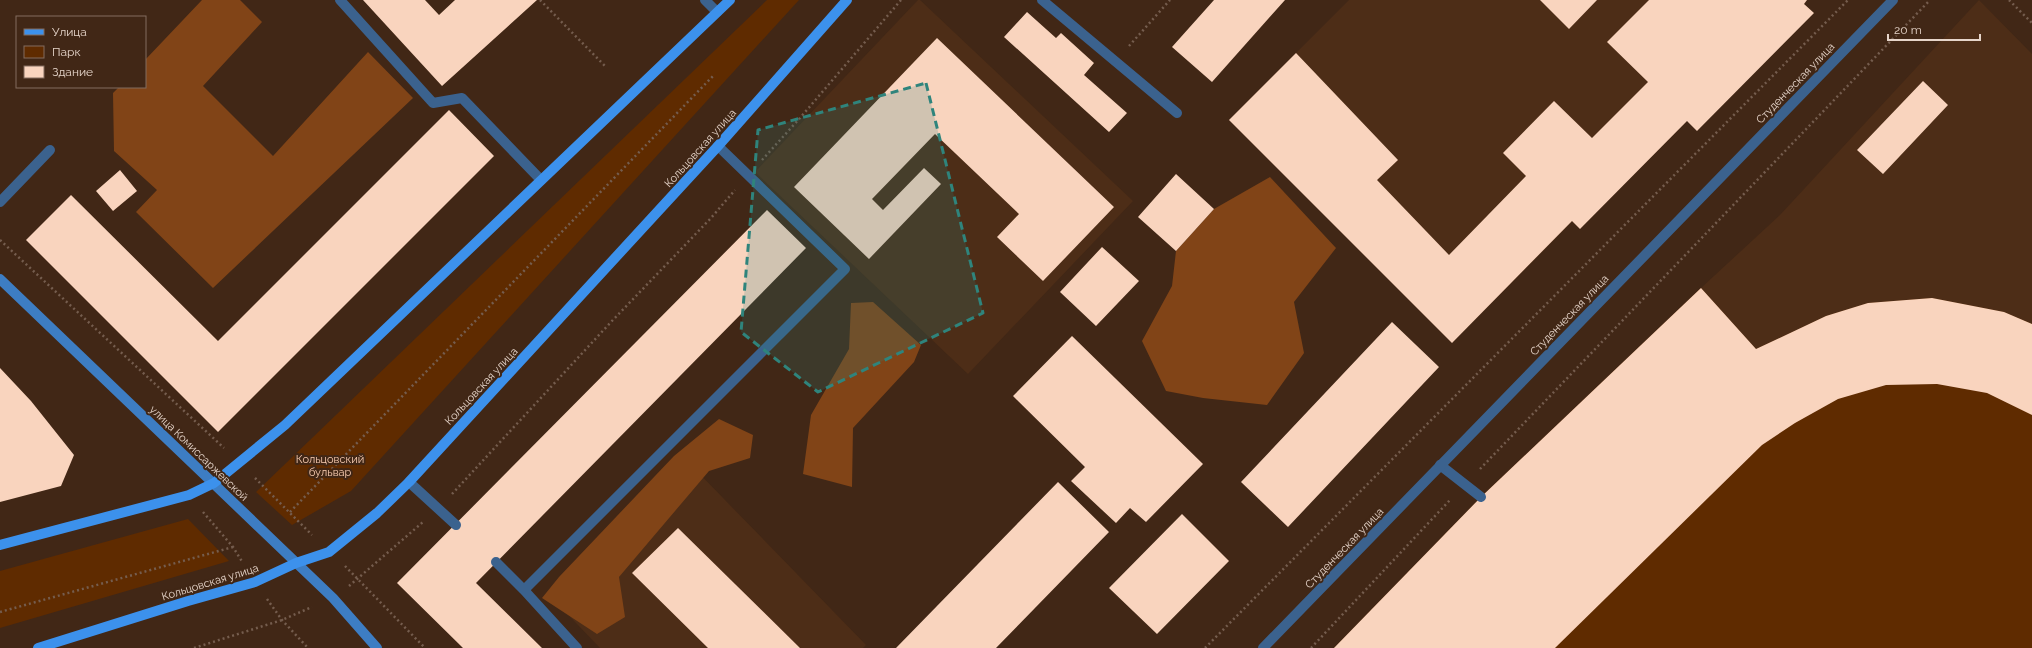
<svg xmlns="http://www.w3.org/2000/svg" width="2032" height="648" viewBox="0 0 2032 648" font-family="Raleway,sans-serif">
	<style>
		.built { fill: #4d2d17 }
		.green { fill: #5f2b00 }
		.forest { fill: #814417 }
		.building { fill: #f9d4be }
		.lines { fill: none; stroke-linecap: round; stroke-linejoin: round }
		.path { stroke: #755d4e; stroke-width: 2.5; stroke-dasharray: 2 3; stroke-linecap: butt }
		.lane { stroke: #3b628e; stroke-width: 10 }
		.street { stroke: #3b628e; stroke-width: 10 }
		.secondary { stroke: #3d7dc3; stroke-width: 10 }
		.primary { stroke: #3c91ec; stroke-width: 10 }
		.marked { fill: #2f847c; fill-opacity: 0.2; stroke: #2f847c; stroke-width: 3; stroke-dasharray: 8 5; stroke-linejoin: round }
		.labels { text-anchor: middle; stroke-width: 4; stroke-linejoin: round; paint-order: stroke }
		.street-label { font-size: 11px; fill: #e6d5ca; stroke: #412716 }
		.park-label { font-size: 11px; fill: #facdb2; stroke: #412716 }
	</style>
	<rect width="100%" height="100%" fill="#412716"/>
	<path class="built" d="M918 0H920L1133 201 968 374 755 172Z
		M1349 0H1807L1804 4 1814 13 1687 121 1580 229 1572 222 1452 343 1229 120Z
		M1979 0 2032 54V324L1826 316 1756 349 1701 288 1780 215Z
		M690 464 866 645 863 648H600L552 598Z"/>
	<path class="green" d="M767 0H799L351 491 292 525 256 492Z
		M1701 288 1756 349 1826 316 1868 303 1932 298 2004 312 2032 324V648H1334L1481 497Z
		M188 519 229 561 0 628V571Z"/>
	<path class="forest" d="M202 0H240L262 22 203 86 273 156 368 52 413 98 213 288 136 212 157 190 114 151 113 93 119 87H145V60Z
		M1270 177 1336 248 1294 302 1304 353 1267 405 1203 398 1166 391 1142 341 1172 286 1176 251 1214 209Z
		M873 302 921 345 914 362 853 428 852 487 803 474 811 415 849 349 851 303Z
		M719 419 753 435 750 458 709 471 619 577 625 617 597 634 542 598 559 577 674 456Z"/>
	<path class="building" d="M363 0H425L439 15 455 0H537L442 86Z
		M1214 0H1285L1212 82 1172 47Z
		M1540 0H1597L1569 29Z
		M1649 0H1807L1804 4 1814 13 1697 131 1687 121 1580 229 1572 221 1452 343 1229 120 1296 53 1398 160 1377 180 1449 255 1526 176 1503 153 1554 101 1592 138 1648 82 1607 42Z
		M1027 12 1056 38 1061 33 1094 63 1084 75 1127 113 1109 132 1004 37Z
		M937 38 1114 207 1043 281 997 237 1019 214 935 134 872 199 883 210 924 168 941 184 869 259 794 187Z
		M1923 81 1948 105 1883 174 1857 150Z
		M449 110 494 156 218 432 26 240 71 195 218 341Z
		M120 170 137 191 113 211 96 191Z
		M1176 174 1214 209 1176 251 1138 217Z
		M767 210 806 248 476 583 542 648H463L397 583Z
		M1102 247 1139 281 1096 326 1060 292Z
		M1701 288 1756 349 1826 316 1868 303 1932 298 2004 312 2032 324V415L1987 393 1937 384 1886 385 1838 399 1795 423 1762 445 1555 648H1334L1481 497Z
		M1392 322 1439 367 1288 527 1241 482Z
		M1072 336 1203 464 1146 522 1130 508 1116 523 1071 481 1085 467 1013 396Z
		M0 368 31 401 74 455 61 486 0 502Z
		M1058 482 1109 532 996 648H896Z
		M1182 514 1229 561 1157 634 1109 588Z
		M678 528 800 648H708L632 573Z"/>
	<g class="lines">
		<path class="path" d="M540 0 605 66
			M2009 0 2032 23
			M1129 46 1170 0
			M762 160 800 118 901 0
			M0 240 224 448
			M1480 469 1930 0
			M255 478 312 535
			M452 494 611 322 711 218 735 190
			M203 512 233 547 243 563
			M290 512 714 75
			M345 566 425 648
			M349 586 423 522
			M267 599 282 620 308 648
			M0 612 233 547
			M194 648 282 620 312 607
			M1205 648 1848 0
			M1311 648 1450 500"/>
		<path class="lane" d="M340 0 433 103 462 98 541 180
			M705 0 717 12
			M1042 0 1177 113
			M0 202 50 150
			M1440 465 1481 497
			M409 482 456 525
			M496 562 524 590 845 269 718 146
			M524 590 577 648"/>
		<path class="street" d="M1263 648 1893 0"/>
		<path class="secondary" d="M0 279 333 598 377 648"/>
		<path class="primary" d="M0 545 189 495 214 483 285 425 730 0
			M38 648 188 601 255 582 296 563 329 552 377 513 409 482 718 146 847 0"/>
	</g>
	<path class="marked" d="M926 83 983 313 818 392 741 332 758 130Z"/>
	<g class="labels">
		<g class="street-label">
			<text transform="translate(1795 83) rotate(-46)" y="4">Студенческая улица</text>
			<text transform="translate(700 148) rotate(-48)" y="4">Кольцовская улица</text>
			<text transform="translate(1569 315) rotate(-46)" y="4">Студенческая улица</text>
			<text transform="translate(481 386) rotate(-47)" y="4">Кольцовская улица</text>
			<text transform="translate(199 453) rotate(44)" y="4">улица Комиссаржевской</text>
			<text transform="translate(1344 548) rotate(-46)" y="4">Студенческая улица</text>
			<text transform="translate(210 582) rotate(-17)" y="4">Кольцовская улица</text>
		</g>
		<g class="park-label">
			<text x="330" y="463">Кольцовский<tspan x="330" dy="13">бульвар</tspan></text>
		</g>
	</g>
	<rect x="16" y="16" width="130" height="72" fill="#412716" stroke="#836d5e"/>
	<rect x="24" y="29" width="20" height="6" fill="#3c91ec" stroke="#836d5e"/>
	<text x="52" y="36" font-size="12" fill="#e6d5ca">Улица</text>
	<rect x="24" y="46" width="20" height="12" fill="#5f2b00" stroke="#836d5e"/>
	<text x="52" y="56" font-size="12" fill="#e6d5ca">Парк</text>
	<rect x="24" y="66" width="20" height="12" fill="#f9d4be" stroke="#836d5e"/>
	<text x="52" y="76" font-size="12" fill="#e6d5ca">Здание</text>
	<path d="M1888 34v6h92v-6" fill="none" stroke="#e6d5ca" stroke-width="2"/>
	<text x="1894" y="34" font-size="12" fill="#e6d5ca" stroke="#412716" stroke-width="3" paint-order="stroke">20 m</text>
</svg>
